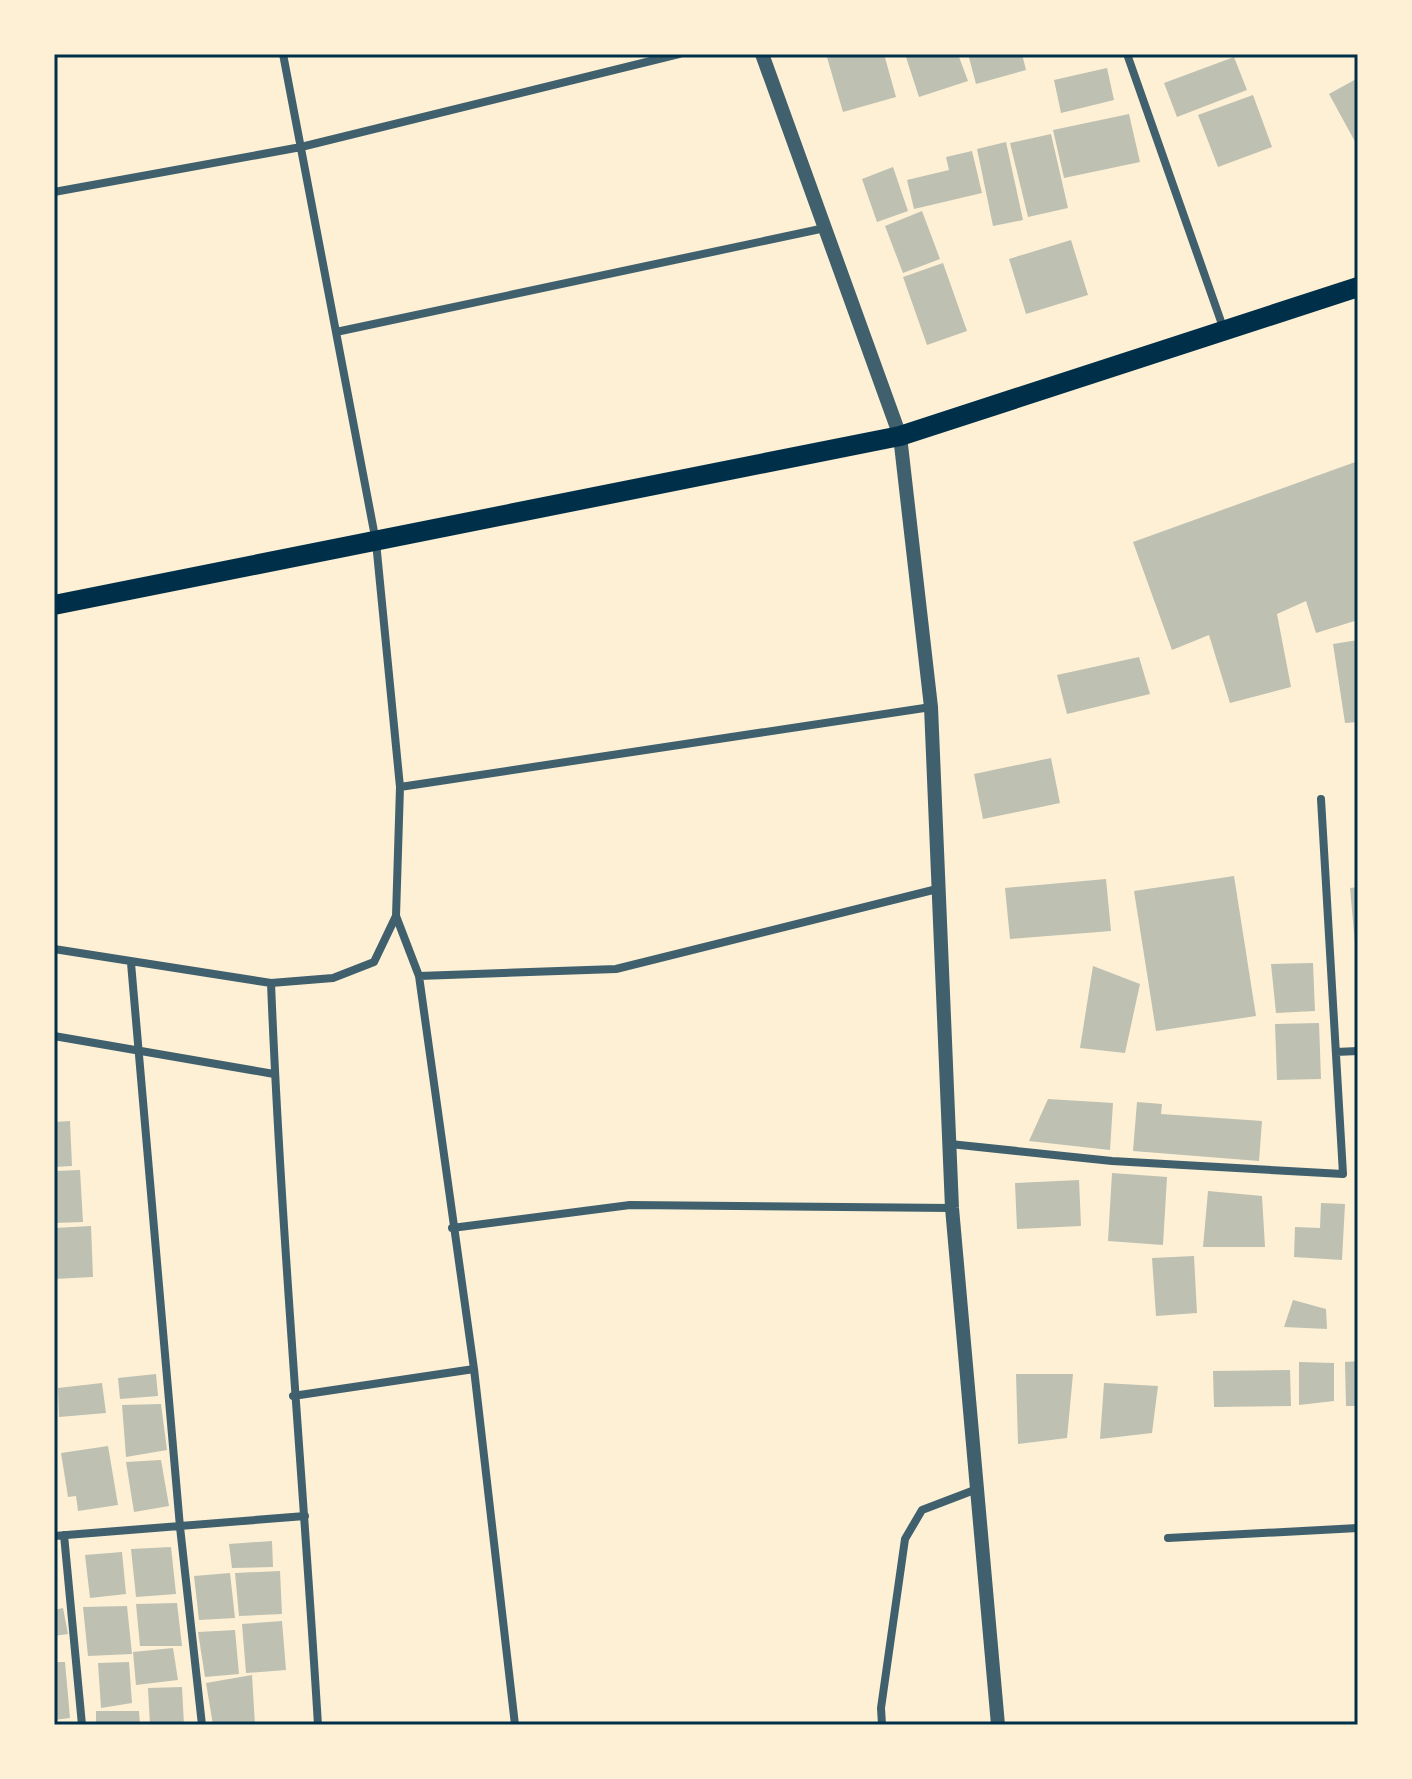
<svg xmlns="http://www.w3.org/2000/svg" width="1412" height="1779" viewBox="0 0 1412 1779" font-family="Roboto,sans-serif">
	<style>
		.building { fill: #bec0b2 }
		.lines { fill: none; stroke-linecap: round; stroke-linejoin: round }
		.minor { stroke: #3f606c; stroke-width: 8 }
		.tertiary { stroke: #3f606c; stroke-width: 14 }
		.primary { stroke: #003049; stroke-width: 20 }
		.neatline { fill: none; stroke: #003049; stroke-width: 3 }
	</style>
	<rect width="100%" height="100%" fill="#fdf0d5"/>
	<path class="building" d="M826 54H884L896 97 843 112Z
		M905 54H958L968 81 919 97Z
		M968 54H1022L1026 70 976 84Z
		M1234 57 1247 90 1177 117 1164 83Z
		M1107 68 1114 100 1061 113 1054 80Z
		M1358 78V147L1329 94Z
		M1253 95 1272 147 1218 167 1198 115Z
		M1129 114 1140 162 1064 178 1053 130Z
		M1051 134 1068 208 1028 217 1010 143Z
		M1006 142 1023 220 993 226 977 149Z
		M972 151 982 193 914 209 907 180 949 170 946 157Z
		M893 167 908 211 877 222 862 179Z
		M922 211 940 259 903 273 885 226Z
		M1071 240 1088 295 1026 314 1009 259Z
		M943 263 967 331 927 345 903 277Z
		M1358 461V620L1316 633 1306 601 1277 614 1291 687 1230 703 1209 635 1172 650 1133 542Z
		M1358 640V722L1345 723 1333 644Z
		M1139 657 1150 694 1067 714 1057 675Z
		M1051 758 1060 803 983 819 974 774Z
		M1234 876 1256 1016 1156 1031 1134 891Z
		M1106 879 1111 931 1010 939 1005 888Z
		M1358 887V944H1355L1350 888Z
		M1313 963 1315 1011 1276 1013 1271 964Z
		M1093 966 1140 984 1125 1053 1080 1048Z
		M1319 1023 1321 1079 1277 1080 1275 1024Z
		M1048 1099 1113 1103 1110 1150 1029 1141Z
		M1137 1102 1162 1104 1161 1114 1262 1121 1259 1161 1133 1151Z
		M70 1121 72 1166 54 1167V1122Z
		M80 1170 83 1222 54 1223V1171Z
		M1112 1173 1167 1177 1163 1245 1108 1241Z
		M1079 1180 1081 1226 1017 1229 1015 1183Z
		M1208 1191 1262 1196 1265 1247H1203Z
		M1321 1203 1345 1204 1342 1260 1294 1257 1295 1227 1320 1228Z
		M91 1226 93 1277 54 1279V1228Z
		M1194 1256 1197 1313 1156 1316 1152 1258Z
		M1293 1300 1326 1309 1327 1329 1284 1327Z
		M1358 1361V1406H1346L1345 1362Z
		M1299 1362 1334 1363V1401L1299 1405Z
		M1290 1370 1291 1406 1214 1407 1213 1371Z
		M156 1374 158 1396 120 1399 118 1378Z
		M1016 1374H1073L1067 1438 1018 1444Z
		M102 1383 106 1413 59 1417 58 1388Z
		M1104 1383 1158 1386 1152 1433 1100 1439Z
		M161 1404 167 1450 126 1457 122 1405Z
		M108 1446 118 1505 78 1511 76 1496 68 1497 61 1453Z
		M161 1460 169 1506 134 1512 126 1462Z
		M272 1541 273 1567 232 1568 229 1544Z
		M171 1547 176 1594 136 1597 131 1549Z
		M122 1552 126 1594 90 1598 85 1555Z
		M280 1571 282 1614 239 1616 235 1573Z
		M230 1573 235 1618 199 1620 194 1576Z
		M177 1603 182 1646H140L136 1604Z
		M127 1606 132 1654 88 1656 83 1607Z
		M63 1608 68 1634 54 1636V1610Z
		M282 1621 286 1670 246 1673 242 1624Z
		M235 1630 239 1674 205 1677 198 1632Z
		M173 1648 178 1680 136 1685 133 1652Z
		M54 1662H65L70 1718 54 1720Z
		M129 1662 132 1703 101 1708 98 1663Z
		M252 1675 255 1725H213L206 1683Z
		M182 1687 184 1725H150L148 1688Z
		M96 1711H139L140 1725H96Z"/>
	<g class="lines">
		<path class="minor" d="M1127 54 1224 330
			M54 192 301 147 679 54
			M336 332 825 228
			M400 787 931 707
			M396 916 419 976 474 1369 515 1725
			M54 949 271 983 333 978 374 962 396 916 400 787 376 542 283 54
			M131 963 180 1527 202 1725
			M419 976 616 969 937 889
			M271 983C281 1231 303 1478 318 1725
			M54 1036 274 1074
			M1336 1052 1358 1051
			M950 1144 1112 1161 1343 1174 1321 799
			M452 1228 630 1205 952 1208
			M293 1396 474 1369
			M64 1535 82 1725
			M54 1536 305 1516
			M1168 1538 1358 1528
			M882 1725 881 1708 905 1539 922 1510 977 1489"/>
		<path class="tertiary" d="M762 54 900 436 931 707 952 1208 998 1725"/>
		<path class="primary" d="M54 605 900 436 1358 287"/>
	</g>
	<rect width="1412" height="1779" fill="none" stroke="#fdf0d5" stroke-width="112"/>
	<rect x="56" y="56" width="1300" height="1667" class="neatline"/>
</svg>
